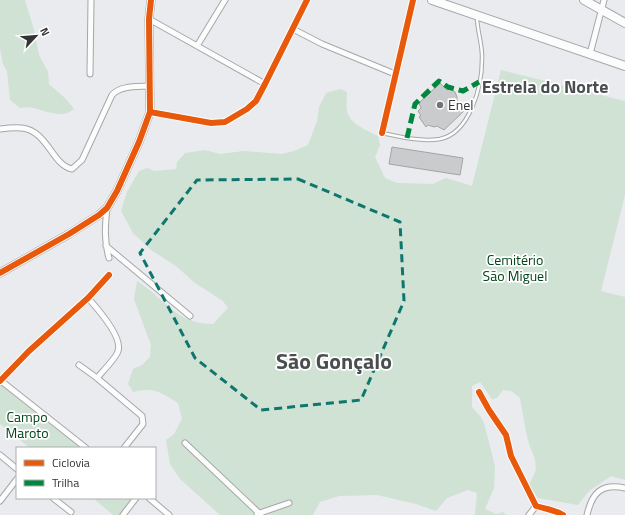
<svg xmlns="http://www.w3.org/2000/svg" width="625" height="515" viewBox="0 0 625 515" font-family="'Titillium Web',sans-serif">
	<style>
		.green { fill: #cfe2d4 }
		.building { fill: #cacbcc; stroke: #a4a4a5 }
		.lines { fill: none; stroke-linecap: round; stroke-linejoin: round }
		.lane-casing { stroke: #a6a7a9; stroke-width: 4.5 }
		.street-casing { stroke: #a6a7a9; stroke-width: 7 }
		.secondary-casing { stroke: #a6a7a9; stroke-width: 9 }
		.primary-casing { stroke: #a6a7a9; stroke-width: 10 }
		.lane { stroke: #fcfcfc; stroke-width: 2.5 }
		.street { stroke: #fcfcfc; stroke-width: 5 }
		.secondary { stroke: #fcfcfc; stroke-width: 7 }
		.primary { stroke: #fcfcfc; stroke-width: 8 }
		.quiet { stroke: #00873e; stroke-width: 5; stroke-dasharray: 10 5; stroke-linecap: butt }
		.cycleway-casing { stroke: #fff; stroke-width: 8 }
		.cycleway { stroke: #e8590c; stroke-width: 6 }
		.marked { fill: none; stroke: #0f766e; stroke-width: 3; stroke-dasharray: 8 5; stroke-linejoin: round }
		.poi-dot { fill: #737476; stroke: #fff; stroke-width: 1.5 }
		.labels { text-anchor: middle; stroke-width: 3.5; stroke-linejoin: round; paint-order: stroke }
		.poi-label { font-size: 14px; fill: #333436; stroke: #fff; text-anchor: start }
		.park-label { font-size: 14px; fill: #034419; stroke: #fff }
		.district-label { font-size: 18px; font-weight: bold; fill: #4b4e50; stroke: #fff }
		.town-label { font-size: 22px; font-weight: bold; fill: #4b4e50; stroke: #fff }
	</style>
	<rect width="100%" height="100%" fill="#e9ebee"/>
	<path class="green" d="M0 0H25L34 30 39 55 48 72 49 84 66 99 74 109C59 123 37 103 20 108L10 100 7 71 3 64 0 49Z
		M501 70 625 101V195L601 291 625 297V480L611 476 589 491 578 505 538 498 529 485 536 470 535 459 529 444 526 432 520 398 511 391 503 390 497 398 492 399 480 382 472 386V407L480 416 484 423 495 466 494 488 485 509 496 514 503 512 506 515H475L477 493 468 490 447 498 436 511 416 504 377 495 339 496 320 502 313 515H220L180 479 170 464 166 440 174 434 182 419 178 403C160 392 155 387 133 392L128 384 133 369 142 365 150 357 151 345 134 299 137 281C143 285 149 289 154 294 175 312 184 323 213 324L228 308 223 301 195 283 176 266 151 250 133 233 121 211 127 192 139 171 147 168 155 171 176 169 177 162 185 153 205 150 220 154 244 151 282 154 294 151 308 145 317 121 319 107 326 93 340 89 347 92C347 98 346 105 347 111 350 125 367 130 378 136L380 145 375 157 385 178 397 183 433 184 446 178 472 186Z
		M0 384 82 448H30L0 424Z
		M93 498H134L121 515H113Z"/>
	<path class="building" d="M440 83 447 90 450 89 455 92 457 97V101L465 110 444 130 437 126 434 127 428 125 426 127 419 117 421 116 418 111 421 108 419 103Z
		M392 147 463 158 460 175 389 164Z"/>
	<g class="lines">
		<g class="lane-casing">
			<path id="lane" d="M382 133C400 137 421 142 440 139 470 133 482 86 482 60 483 45 477 31 477 17"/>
		</g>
		<g class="street-casing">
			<path id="street" d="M149 19 265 84
				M293 29 322 44 395 74
				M197 46 225 0
				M590 54 604 0
				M90 74 91 0
				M150 112 211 123 225 122 247 109 256 101 265 84 307 0
				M0 129C7 128 15 127 22 128 48 131 52 165 72 169L82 160 112 95C121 85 138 87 150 86
				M382 133 413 0
				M107 208C105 226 104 241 109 258
				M106 246 190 316
				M88 298C97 308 123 337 118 351 117 357 102 372 97 378
				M79 365 97 378 142 416 143 424 124 448
				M0 380 86 448
				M0 381 29 351 88 298 109 275
				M479 392 489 410 506 435 511 456 536 506C546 509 556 510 563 515
				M185 443 261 515
				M0 455 17 469
				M53 498 71 512
				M149 498 169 515
				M0 501 17 479
				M257 514 289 503
				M123 515 136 498
				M529 515 536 506
				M587 515C592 493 601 483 625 488"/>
		</g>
		<g class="secondary-casing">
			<path id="secondary" d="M0 273 69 234 99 215 107 208 117 191 139 142 150 112 149 19 151 0"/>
		</g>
		<g class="primary-casing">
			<path id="primary" d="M432 0 625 66
				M584 0 625 23"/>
		</g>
		<use href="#lane" class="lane"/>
		<use href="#street" class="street"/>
		<use href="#secondary" class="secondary"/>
		<use href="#primary" class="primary"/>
		<path class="quiet" d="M407 138 415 104 439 81 448 87 463 91 479 82"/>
		<g class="cycleway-casing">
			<path id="cycleway" d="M150 112 211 123 225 122 247 109 256 101 265 84 307 0
				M382 133 413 0
				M0 273 69 234 99 215 107 208 117 191 139 142 150 112 149 19 151 0
				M0 381 29 351 88 298 109 275
				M479 392 489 410 506 435 511 456 536 506C546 509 556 510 563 515"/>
		</g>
		<use href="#cycleway" class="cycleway"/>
	</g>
	<path class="marked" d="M298 179 400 222 404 301 361 400 261 410 195 358 140 253 197 180Z"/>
	<circle class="poi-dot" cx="440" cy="105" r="4"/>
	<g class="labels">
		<g class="poi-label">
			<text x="448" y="110">Enel</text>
		</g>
		<g class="park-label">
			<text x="515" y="265">Cemitério<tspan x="515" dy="16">São Miguel</tspan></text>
			<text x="27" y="422">Campo<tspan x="27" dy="16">Maroto</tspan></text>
		</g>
		<g class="district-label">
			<text x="545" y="93">Estrela do Norte</text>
		</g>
		<g class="town-label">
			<text x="334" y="369">São Gonçalo</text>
		</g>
	</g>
	<rect x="16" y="447" width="140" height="52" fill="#ffffff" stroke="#adaeaf"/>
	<rect x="24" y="460" width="20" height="6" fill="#e8590c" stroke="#adaeaf"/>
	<text x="52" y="467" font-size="12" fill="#333436">Ciclovia</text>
	<rect x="24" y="480" width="20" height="6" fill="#00873e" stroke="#adaeaf"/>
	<text x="52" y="487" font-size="12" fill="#333436">Trilha</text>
	<g transform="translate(36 36) rotate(64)" stroke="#ffffff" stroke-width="3" paint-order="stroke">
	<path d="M0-3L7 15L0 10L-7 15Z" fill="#333436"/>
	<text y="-6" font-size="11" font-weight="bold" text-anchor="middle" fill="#333436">N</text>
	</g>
</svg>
